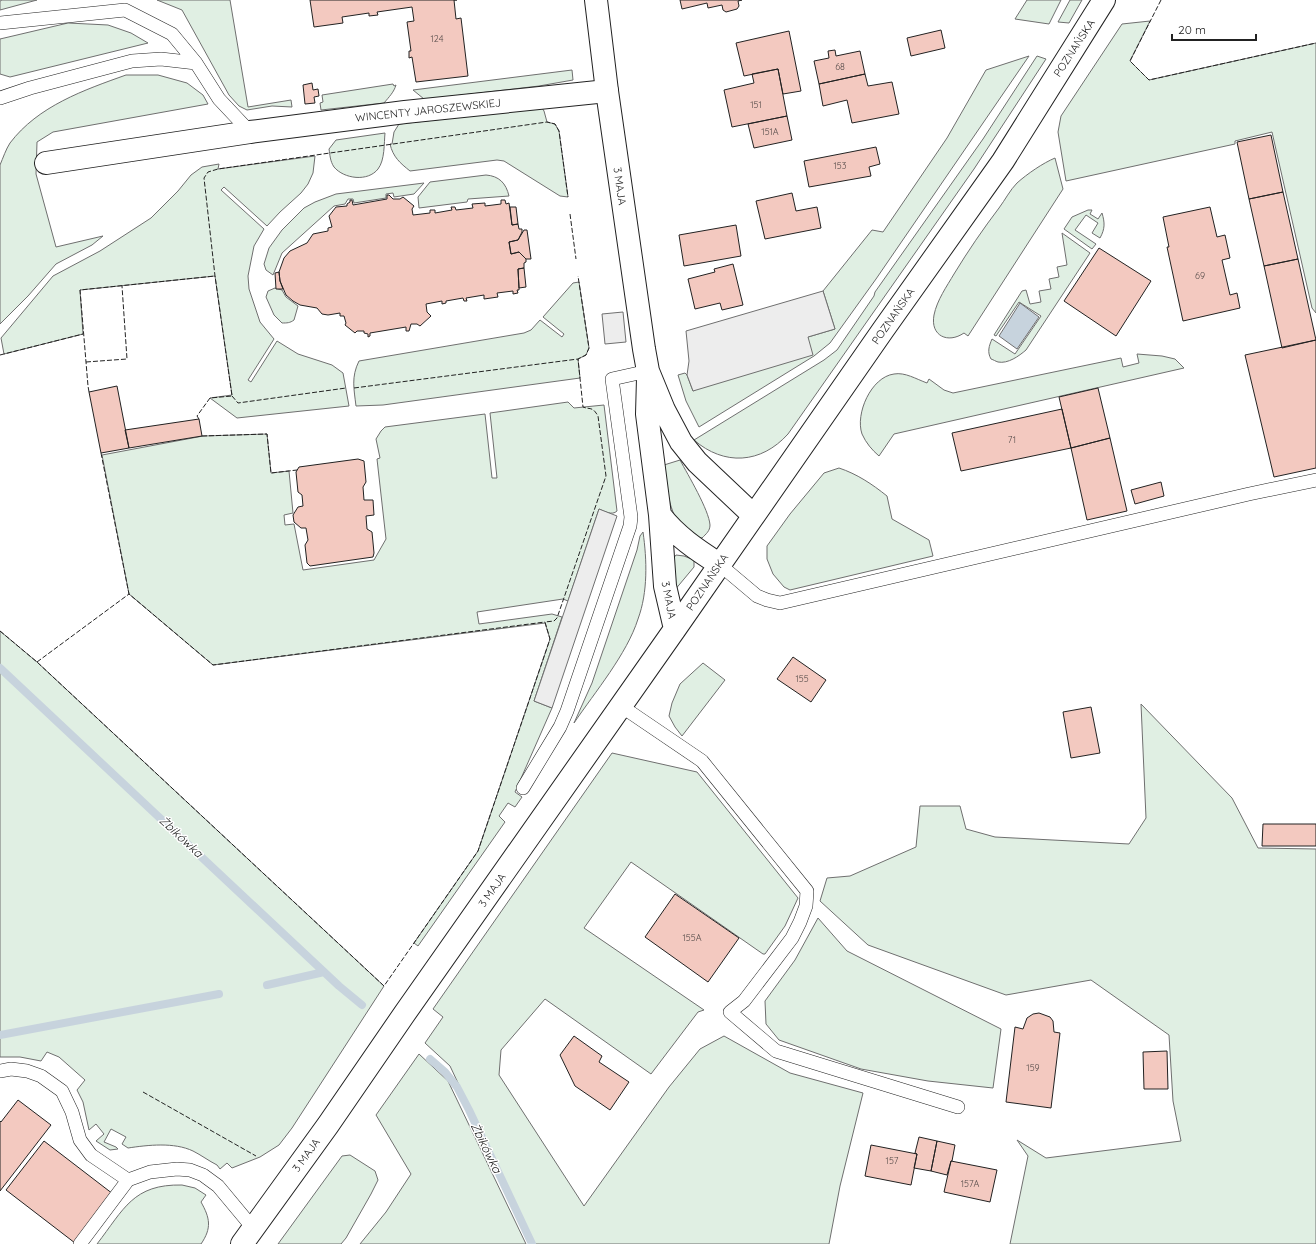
<svg xmlns="http://www.w3.org/2000/svg" width="1316" height="1244" viewBox="0 0 1316 1244" font-family="Quicksand,sans-serif">
	<style>
		.green { fill: #e0efe3; stroke: #6f6f6f }
		.parking { fill: #ededed; stroke: #6f6f6f }
		.water { fill: #c7d3dd; stroke: #6f6f6f }
		.lines { fill: none; stroke-linecap: round; stroke-linejoin: round }
		.stream { stroke: #c7d3dd; stroke-width: 8 }
		.building { fill: #f3c9c0; stroke: #222 }
		.lane-casing { stroke: #222; stroke-width: 14 }
		.street-casing { stroke: #222; stroke-width: 24 }
		.secondary-casing { stroke: #222; stroke-width: 24 }
		.lane { stroke: #fff; stroke-width: 13 }
		.street { stroke: #fff; stroke-width: 22 }
		.secondary { stroke: #fff; stroke-width: 22 }
		.fence { stroke: #222; stroke-width: 1; stroke-dasharray: 5 2; stroke-linecap: butt }
		.labels { text-anchor: middle; stroke-width: 3; stroke-linejoin: round; paint-order: stroke }
		.number-label { font-size: 9px; fill: #564c4a }
		.street-label { font-size: 11px; fill: #222; stroke: #fff }
		.water-label { font-size: 12px; font-style: italic; fill: #222; stroke: #fff }
	</style>
	<rect width="100%" height="100%" fill="#fff"/>
	<path class="green" d="M2 0H37L0 10V1Z
		M157 0H230L248 107 291 100 292 107 272 106 247 110 239 106 229 95 182 10Z
		M1027 0H1061L1049 24 1015 19Z
		M1070 0H1082L1069 23 1058 22Z
		M1150 21 1130 61 1149 80 1316 43V313L1312 308 1272 132 1235 141V144L1066 181 1058 132 1061 116 1122 24Z
		M68 23 108 25 131 33 148 43 10 77 0 74V39Z
		M1029 56 876 279 830 343 814 356 699 427 686 401 678 375 685 373 687 375 693 391 808 337 835 329 823 291 872 230 883 232 947 138 986 70Z
		M1037 56 1046 59 974 169 788 434C761 464 724 466 694 440L824 360 837 350 874 296 875 292 983 139Z
		M572 70 573 80 539 86 428 99H424L413 90Z
		M126 75H158L187 83 203 95 208 104 53 132 37 142 36 174 56 247 103 236 92 245 56 264 28 296 0 324V165C3 158 6 149 10 143 38 106 84 90 126 75Z
		M393 84 394 86 396 85C394 92 389 97 384 103L321 110 320 103 323 102 322 95Z
		M542 108 544 111 547 122 555 124 559 131 568 197 560 196 504 161 497 160 410 171C400 163 393 157 390 144H392L394 132 399 124Z
		M385 133C384 143 385 160 378 169 368 182 344 179 334 167 330 161 330 155 329 149L336 140Z
		M315 156 313 173 308 184 301 193 280 212 267 226 224 187 221 190 264 229 254 246 248 276 249 289 260 322 274 339 248 380 251 382 277 341 298 354 332 365 343 373 349 406 237 418 210 398 232 395 215 276 80 290 83 334 4 354 1 338 53 276 100 251 151 218 178 191 191 175 202 167 219 164 218 169Z
		M1055 158 1063 189 968 336 964 333C948 344 930 336 934 315 937 300 947 286 954 274 968 251 983 229 999 208 1005 200 1010 190 1017 183 1027 174 1043 163 1055 158Z
		M486 175C499 176 506 183 509 196L468 199 467 202 419 208 418 197 430 182Z
		M424 183 414 194 394 197 393 193 386 194V198L354 203 353 199H348L345 204 334 206 282 253 273 275 266 270 264 264 269 248 282 230 304 208 315 202 336 194Z
		M1088 210H1092L1090 214 1098 219 1102 213C1105 223 1105 229 1100 238L1092 233 1098 223 1086 215 1075 230 1096 244 1092 249 1064 229 1072 217Z
		M1062 233 1090 253 1026 350C1019 356 1008 364 998 362 995 361 994 360 991 359 987 352 989 346 992 339L1015 354 1041 316 1019 302 996 336 994 335 1022 291 1026 290 1030 304 1041 302 1039 291 1051 289 1049 279 1059 277 1057 267 1067 265Z
		M579 282 589 348 586 355 578 359 580 378 383 405 356 406C354 389 351 377 359 361L524 333 531 330 540 320 562 337 564 334 543 317 573 283Z
		M275 288 282 290 286 297 298 306 294 320C290 323 287 323 282 323L274 315 266 297 268 291Z
		M1137 354 1162 356 1175 359 1184 368 894 434 879 456C872 450 866 443 862 434 855 414 871 377 894 374 905 372 916 379 927 383L929 379 944 390 953 393 1121 358 1123 367 1139 363Z
		M568 402 574 408 604 405 617 511C612 516 604 511 599 509L568 601 563 599 477 612 479 624 552 614 562 617 534 701 552 708 515 792 522 797 515 807 508 803 499 816 505 822 418 946 414 943 478 851 550 639 545 623 213 665 129 594 102 455 203 436 267 434 271 473 289 471 293 513 284 515 285 525 294 524 303 570 374 560 386 539 377 459 380 458 376 439 381 431 385 427 485 414 492 478H497L490 413Z
		M680 460C688 475 709 510 710 525 710 531 706 534 702 538 698 537 693 536 690 534 668 519 667 488 664 465Z
		M839 468C857 474 872 484 887 496L892 519 929 540 933 556 790 590 784 587 773 574 767 559V546L790 514 824 473Z
		M643 532C647 560 648 592 638 619 627 654 595 692 574 723L592 683 637 550 640 536Z
		M676 555 684 556 694 560V567L674 591 672 560Z
		M0 631 37 662 384 986 292 1128 279 1145 260 1157 232 1168 227 1163 220 1169 217 1165C209 1161 201 1155 193 1151 174 1142 148 1145 128 1148L122 1144 126 1137 111 1129 104 1142 116 1147 118 1149 110 1150 96 1141 104 1134 96 1124 89 1130 83 1102 77 1090 85 1080 59 1057 47 1052 41 1061 20 1057H0Z
		M703 663 725 680 682 736 675 727 669 716 672 703 680 684Z
		M1141 704 1232 798 1258 848 1316 849V1244H1010L1028 1156 1017 1140 1046 1158 1181 1141 1173 1101 1169 1035 1091 980 1006 995 868 945 820 901 827 878 850 876 916 847 920 806H960L966 829 995 837 1129 844 1146 818Z
		M612 753 697 772 798 898 785 926 765 954H763L631 862 584 928 704 1010 698 1012 651 1074 545 999 501 1050 499 1075 584 1206 669 1087 700 1049 724 1036 790 1073 863 1093 840 1186 829 1244H534L450 1066 425 1043 443 1017 433 1009Z
		M818 918 847 951 1001 1029 993 1088 928 1081 861 1069 779 1040 766 1024 765 1001 795 960Z
		M419 1054 448 1081 526 1244H360L386 1212 411 1174 376 1115Z
		M350 1155 375 1171 378 1180 371 1194 346 1238 341 1244H278L342 1156Z
		M182 1185 195 1188 206 1195 201 1202C210 1218 212 1228 201 1244H97C124 1209 133 1184 182 1185Z"/>
	<path class="parking" d="M823 291 835 329 808 337 813 355 693 391 687 375 689 361 686 331Z
		M623 312 626 342 605 344 602 314Z
		M599 509 617 516 552 708 534 701Z"/>
	<path class="water" d="M1020 303 1039 317 1017 349 999 336Z"/>
	<g class="lines">
		<path class="stream" d="M0 668 339 986 362 1005
			M267 985 324 972
			M0 1035 219 994
			M430 1059 445 1072 457 1087 469 1110 532 1244"/>
	</g>
	<path class="building" d="M310 0H457H454L456 19 461 18 468 76 416 82 412 57 409 58V51H411L407 22 414 21 412 7 377 12 378 15 369 16V13L342 17 343 23 314 27Z
		M680 0H742L738 1 739 6 737 9 726 12 723 10 722 5 708 8 707 3 682 9Z
		M941 30 945 48 911 56 907 38Z
		M789 31 801 91 783 94 778 69 744 76 736 43Z
		M835 50 836 56 860 51 865 74 819 84 814 61 829 58 828 51Z
		M778 69 787 116 732 127 724 90 754 83 752 74Z
		M865 74 868 86 892 82 899 114 852 123 847 100 823 106 819 84Z
		M312 83 313 90 318 89 319 96 314 97 315 103 305 104 303 85Z
		M787 116 792 140 754 148 748 124Z
		M1271 135 1283 192 1249 199 1237 142Z
		M876 147 880 164 869 167 871 176 809 187 804 161Z
		M1283 192 1298 259 1264 266 1249 199Z
		M792 193 796 211 817 207 821 228 765 239 756 201Z
		M387 195H389L393 199H400L403 197 414 206 412 209 413 215 430 213V210H435V213L452 210 451 207H455L456 210 473 208 472 204 485 203V206L501 204V200H505L506 204 509 203 512 225 518 224 519 229H522V232L518 240 509 242 511 254 519 252 526 259V262L524 263V268L518 269 519 288V290H517L518 293 513 294V291L497 293 498 297 484 299V295L466 298 467 301H464L463 298 446 301V303L442 304V301L426 304 427 312 431 316 420 326 417 324H411L409 331H406V327L370 333V336L368 337V334L364 333V331H357L355 333 345 325 346 323 344 316H340V313L328 315 322 314 317 308 300 305 293 301 286 295 280 281 279 272 284 258 290 251 307 243 313 234 328 231V228L332 227 329 216 336 207 347 206V204L350 202V200H352L353 205 387 199Z
		M510 207H516L518 224 512 225Z
		M1210 207 1217 237 1225 235 1230 258 1222 260 1230 295 1237 293 1240 308 1183 321 1167 247H1169L1163 217Z
		M736 225 741 256 684 266 679 235Z
		M524 230H527L531 259H526L519 252 511 254 509 242 518 240Z
		M1099 248 1151 281 1116 336 1064 301Z
		M1298 259 1316 340 1282 348 1264 266Z
		M733 264 743 305 722 310 720 303 695 309 688 279 715 272 714 269Z
		M524 268 526 287 519 288 518 269Z
		M279 272 280 281 283 289H276L275 273Z
		M1316 340V468L1274 477 1245 355Z
		M117 386 129 448 101 453 89 392Z
		M1098 388 1110 438 1071 448 1059 397Z
		M1062 409 1071 448 961 471 952 433Z
		M199 419 202 436 129 448 125 430Z
		M1110 438 1127 511 1087 520 1071 448Z
		M358 459 364 461 366 482 363 487 364 500H373L374 515 366 516 367 529 372 532 374 553 373 557 310 566 307 563 305 545 308 540 306 528H301L294 522 293 515 298 507 303 506 302 495 298 492 296 472 299 467Z
		M1161 482 1164 496 1135 504 1131 490Z
		M793 657 826 680 811 702 777 679Z
		M1091 707 1100 753 1071 758 1063 712Z
		M1263 824H1316V846H1262Z
		M675 894 739 938 708 982 645 937Z
		M1039 1013 1050 1017 1053 1021 1054 1032 1060 1033 1051 1108 1006 1102 1015 1027 1023 1029 1027 1018 1033 1014Z
		M574 1036 602 1056 599 1062 629 1082 610 1110 575 1086 560 1055Z
		M1167 1051 1168 1089H1144L1143 1052Z
		M18 1100 51 1125 0 1191V1121L1 1122Z
		M919 1137 937 1141 931 1171 914 1168 917 1154 915 1153Z
		M44 1141 113 1194 75 1243 6 1190Z
		M937 1141 955 1145 952 1161H951L947 1175 931 1171Z
		M871 1145 917 1154 911 1185 865 1176Z
		M951 1161 997 1170 990 1202 944 1192Z"/>
	<g class="lines">
		<g class="lane-casing">
			<path id="lane" d="M0 23 125 10 172 34 196 63 219 99 250 132
				M0 98 30 88 132 61 161 59 196 63
				M719 564 757 596 767 600 780 603 1249 494 1316 480
				M621 706 702 761 807 891 806 906 800 922 792 938 744 1001 730 1012 776 1051 958 1107
				M523 788 560 727 567 711 630 526 631 517 612 379 648 371
				M0 1071 11 1069 27 1071 41 1076 62 1091 72 1112 80 1140 91 1155 128 1180
				M80 1244 128 1180 150 1172 177 1169 190 1170 203 1175 218 1186 253 1228"/>
		</g>
		<g class="street-casing">
			<path id="street" d="M46 163 250 132 405 112 607 91"/>
		</g>
		<g class="secondary-casing">
			<path id="secondary" d="M596 0 607 91 644 349 648 371 664 410 681 442 697 462 753 515
				M648 378 647 414 660 515 665 586 675 629
				M660 515C676 536 697 550 719 564
				M242 1244 328 1125 405 1013 675 629 883 330 1003 161 1104 0"/>
		</g>
		<use href="#lane" class="lane"/>
		<use href="#street" class="street"/>
		<use href="#secondary" class="secondary"/>
		<path class="fence" d="M1161 0 1130 61 1149 80 1316 43
			M570 214 576 259
			M0 355 83 334
			M86 362 127 359 122 286
			M354 388 578 359
			M89 392 88 386 80 290 215 276
			M232 396 238 403 346 388
			M199 419 197 416 210 398 232 396 215 276 204 178 208 172 218 169 547 122 555 124 559 131 568 197
			M202 436 267 434 271 473 297 470
			M101 453 129 594 213 665 545 622
			M0 631 37 662 384 986 478 851 550 639 545 622 554 621 557 618 606 476 598 416C592 406 591 410 583 407L578 359 586 355 589 348 578 276
			M37 662 129 594
			M143 1092 256 1156"/>
	</g>
	<g class="labels">
		<g class="number-label">
			<text x="437" y="42">124</text>
			<text x="840" y="70">68</text>
			<text x="756" y="108">151</text>
			<text x="770" y="135">151A</text>
			<text x="840" y="169">153</text>
			<text x="1200" y="279">69</text>
			<text x="1012" y="443">71</text>
			<text x="802" y="682">155</text>
			<text x="692" y="941">155A</text>
			<text x="1033" y="1071">159</text>
			<text x="892" y="1164">157</text>
			<text x="970" y="1187">157A</text>
		</g>
		<g class="street-label">
			<text transform="translate(1074 48) rotate(-57)" y="4">POZNAŃSKA</text>
			<text transform="translate(428 110) rotate(-6)" y="4">WINCENTY JAROSZEWSKIEJ</text>
			<text transform="translate(620 186) rotate(82)" y="4">3 MAJA</text>
			<text transform="translate(893 316) rotate(-55)" y="4">POZNAŃSKA</text>
			<text transform="translate(707 582) rotate(-56)" y="4">POZNAŃSKA</text>
			<text transform="translate(669 600) rotate(79)" y="4">3 MAJA</text>
			<text transform="translate(492 890) rotate(-55)" y="4">3 MAJA</text>
			<text transform="translate(306 1155) rotate(-54)" y="4">3 MAJA</text>
		</g>
		<g class="water-label">
			<text transform="translate(181 837) rotate(43)" y="4">Żbikówka</text>
			<text transform="translate(486 1148) rotate(64)" y="4">Żbikówka</text>
		</g>
	</g>
	<path d="M1172 34v6h84v-6" fill="none" stroke="#222222" stroke-width="2"/>
	<text x="1178" y="34" font-size="12" fill="#222222" stroke="#ffffff" stroke-width="3" paint-order="stroke">20 m</text>
</svg>
